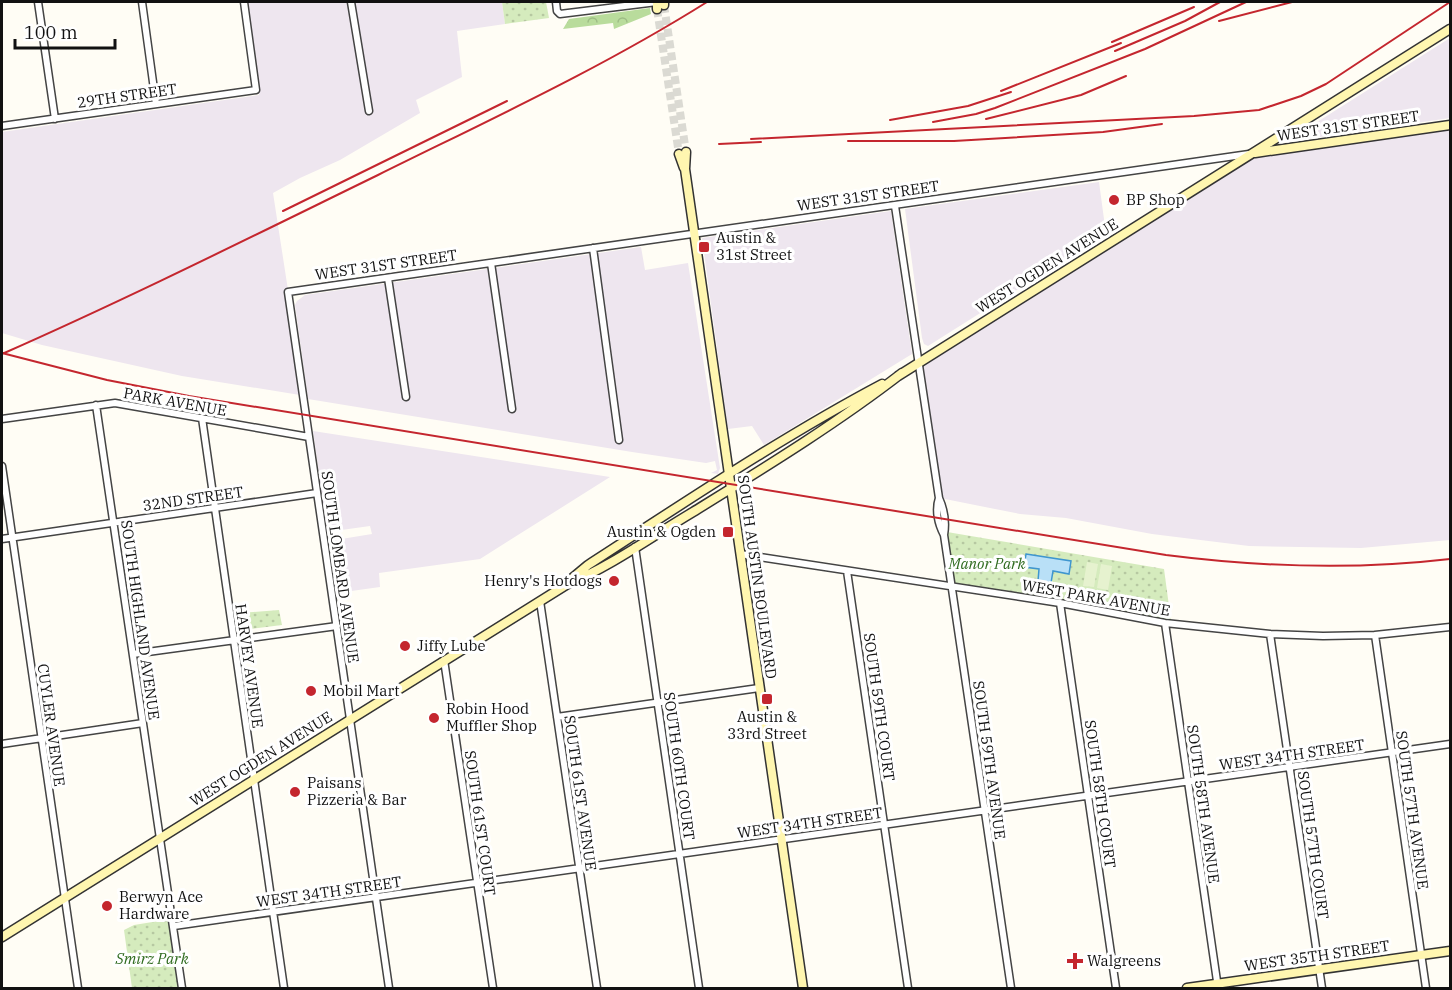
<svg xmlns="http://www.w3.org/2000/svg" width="1452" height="990" viewBox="0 0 1452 990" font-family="'IBM Plex Serif',serif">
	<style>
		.industrial { fill: #eee6ef }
		.grass { fill: url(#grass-dots) }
		.forest { fill: url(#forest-crowns) }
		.pitch { fill: #e6f2cf }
		.water { fill: #b9e0f7; stroke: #3f96cf; stroke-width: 1.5 }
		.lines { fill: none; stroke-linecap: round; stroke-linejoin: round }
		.secondary-tunnel { stroke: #dbdad3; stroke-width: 8; stroke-dasharray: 8 4; stroke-linecap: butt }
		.street-casing { stroke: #444; stroke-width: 9 }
		.secondary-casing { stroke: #333; stroke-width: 11 }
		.street { stroke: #fff; stroke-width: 6 }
		.secondary { stroke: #fff6b0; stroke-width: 8 }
		.rail { stroke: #c4262e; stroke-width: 2 }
		.poi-dot { fill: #c4262e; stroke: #fff; stroke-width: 2 }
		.labels { text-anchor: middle; stroke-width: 6; stroke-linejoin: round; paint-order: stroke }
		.street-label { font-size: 15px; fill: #111; stroke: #fff }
		.poi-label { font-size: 15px; fill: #111; stroke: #fff; text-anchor: start }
		.park-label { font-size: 15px; font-style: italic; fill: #2f6b1f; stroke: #fff }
	</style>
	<defs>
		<pattern id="grass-dots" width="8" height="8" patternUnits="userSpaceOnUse" patternTransform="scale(1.5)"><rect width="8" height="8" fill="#d5ebbd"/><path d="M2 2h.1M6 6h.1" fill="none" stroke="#b6c8a1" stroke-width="1.8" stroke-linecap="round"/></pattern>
		<pattern id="forest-crowns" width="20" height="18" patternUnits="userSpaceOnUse" patternTransform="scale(1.5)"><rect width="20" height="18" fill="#b9dc9c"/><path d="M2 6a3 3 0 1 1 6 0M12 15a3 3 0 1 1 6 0" fill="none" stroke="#9ebc85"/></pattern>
	</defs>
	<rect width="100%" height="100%" fill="#fffdf5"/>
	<path class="industrial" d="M245 2H502L505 24 457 31 462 77 416 100 420 113 340 160 300 178 273 193 288 290 300 395 182 376 42 345 2 333V132L259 95Z
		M1450 38V118L1286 142 1295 136Z
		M1450 126V540L1361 548 1249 546 1152 534 1066 518 1020 514 940 498 921 364 1253 155Z
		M1099 182 1106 234 928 346 924 344 922 338 905 209Z
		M891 211 912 354 764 445 752 426 728 429 702 238Z
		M641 247 645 270 688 263 720 468 718 474 711 473 717 470 715 461 706 463 632 452 308 399 295 305 297 301 305 295Z
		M313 431 610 477 480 559 379 573 380 587 337 593 329 541 372 534 370 526 327 532Z"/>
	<path class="grass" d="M502 2H546L549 18 505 24Z
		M947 532 1164 569 1171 621 954 584Z
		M279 610 282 625 243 630 241 613Z
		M171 919 181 988H132L124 930 134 925Z"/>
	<path class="forest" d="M650 8 651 14 614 29 613 23 563 29 569 19Z"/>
	<path class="pitch" d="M1087 562 1098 564 1094 587 1083 586Z
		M1101 564 1112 566 1108 590 1097 588Z"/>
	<path class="water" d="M1026 554 1071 561 1069 574 1053 571 1051 583 1038 581 1039 569 1024 567Z"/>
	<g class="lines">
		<path class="secondary-tunnel" d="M664 5 686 152
			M657 9 679 154"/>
		<g class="street-casing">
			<path id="street" d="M38 2 55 119
				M142 2 156 104
				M351 2 369 111
				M556 2 557 11 560 14 657 2
				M2 126 256 90 244 2
				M895 206 939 498C944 509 946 523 944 535L1011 988
				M593 248 619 440
				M491 263 512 409
				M388 278 406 397
				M96 405 182 988
				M202 418 284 988
				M2 419 115 403 309 437
				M2 466 78 988
				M939 498C935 510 938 524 944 535
				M2 539 317 493
				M635 547 699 988
				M740 554 1060 603 1165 623 1270 634 1323 636 1375 635 1450 627
				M847 571 908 988
				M540 601 597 988
				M1060 603 1116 988
				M1165 623 1218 988
				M1270 634 1322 988
				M1375 635 1426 988
				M133 654 337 626
				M444 660 493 988
				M557 717 759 688
				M2 744 143 723
				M174 926 1450 744
				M389 988 288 292 1249 154"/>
		</g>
		<g class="secondary-casing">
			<path id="secondary" d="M657 2V9
				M664 2V5
				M686 152 685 169 803 988
				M1255 153 1450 125
				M679 154 684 168
				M898 376 1450 29
				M570 580 588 565C684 503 780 438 882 384
				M2 937 566 585C611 566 651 537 693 512 764 468 836 424 902 373
				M1187 988 1450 951"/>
		</g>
		<use href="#street" class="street"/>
		<use href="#secondary" class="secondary"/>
		<path class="rail" d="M1219 21 1292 2
			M1112 42 1194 7
			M1115 51 1185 21 1220 2
			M1001 91 1121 43
			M986 119 1081 95 1126 76
			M890 120 968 106 1011 92
			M933 122 976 114 995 108 1145 49 1246 2
			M751 139 1194 116 1259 110 1301 96 1326 84 1450 2
			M848 141H954L1103 132 1162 124
			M719 144 761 142
			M283 211 507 101
			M2 353 107 380 189 396 1166 555C1260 567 1356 570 1450 559
			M2 354C129 298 253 236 378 175 489 120 602 68 707 2"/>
	</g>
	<g class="poi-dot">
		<circle cx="1114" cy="200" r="6"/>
		<rect x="698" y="241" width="12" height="12" rx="3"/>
		<rect x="722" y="526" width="12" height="12" rx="3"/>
		<circle cx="614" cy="581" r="6"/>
		<circle cx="405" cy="646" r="6"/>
		<circle cx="311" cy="691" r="6"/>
		<rect x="761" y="693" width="12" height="12" rx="3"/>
		<circle cx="434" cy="718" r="6"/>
		<circle cx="295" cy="792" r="6"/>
		<circle cx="107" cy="906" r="6"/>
		<path d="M1072 952h6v6h6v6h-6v6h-6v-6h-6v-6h6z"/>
	</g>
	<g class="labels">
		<g class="street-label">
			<text transform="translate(127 96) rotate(-8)" y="5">29TH STREET</text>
			<text transform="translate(1348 126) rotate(-8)" y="5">WEST 31ST STREET</text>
			<text transform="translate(868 196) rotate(-8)" y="5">WEST 31ST STREET</text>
			<text transform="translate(386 265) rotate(-8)" y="5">WEST 31ST STREET</text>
			<text transform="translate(1047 266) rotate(-32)" y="5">WEST OGDEN AVENUE</text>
			<text transform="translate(175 402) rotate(10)" y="5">PARK AVENUE</text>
			<text transform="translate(193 499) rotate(-8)" y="5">32ND STREET</text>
			<text transform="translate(340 567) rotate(82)" y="5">SOUTH LOMBARD AVENUE</text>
			<text transform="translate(757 577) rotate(82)" y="5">SOUTH AUSTIN BOULEVARD</text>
			<text transform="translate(1096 598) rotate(10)" y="5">WEST PARK AVENUE</text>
			<text transform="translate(140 620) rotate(82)" y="5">SOUTH HIGHLAND AVENUE</text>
			<text transform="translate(249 666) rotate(82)" y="5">HARVEY AVENUE</text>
			<text transform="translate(879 707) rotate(82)" y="5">SOUTH 59TH COURT</text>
			<text transform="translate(51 725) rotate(82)" y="5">CUYLER AVENUE</text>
			<text transform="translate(1292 755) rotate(-8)" y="5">WEST 34TH STREET</text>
			<text transform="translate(261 759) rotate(-32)" y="5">WEST OGDEN AVENUE</text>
			<text transform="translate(989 760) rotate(82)" y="5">SOUTH 59TH AVENUE</text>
			<text transform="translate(679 766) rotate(82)" y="5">SOUTH 60TH COURT</text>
			<text transform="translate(580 793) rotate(82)" y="5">SOUTH 61ST AVENUE</text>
			<text transform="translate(1100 794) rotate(82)" y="5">SOUTH 58TH COURT</text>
			<text transform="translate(1203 804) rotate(82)" y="5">SOUTH 58TH AVENUE</text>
			<text transform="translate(1412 810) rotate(82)" y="5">SOUTH 57TH AVENUE</text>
			<text transform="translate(480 823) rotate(82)" y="5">SOUTH 61ST COURT</text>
			<text transform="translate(810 823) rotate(-8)" y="5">WEST 34TH STREET</text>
			<text transform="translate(1313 845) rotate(82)" y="5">SOUTH 57TH COURT</text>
			<text transform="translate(329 892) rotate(-8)" y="5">WEST 34TH STREET</text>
			<text transform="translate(1317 956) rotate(-8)" y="5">WEST 35TH STREET</text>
		</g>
		<g class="poi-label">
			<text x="1126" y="205">BP Shop</text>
			<text x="716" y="243">Austin &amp;<tspan x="716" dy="17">31st Street</tspan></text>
			<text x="716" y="537" text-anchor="end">Austin &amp; Ogden</text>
			<text x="602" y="586" text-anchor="end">Henry's Hotdogs</text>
			<text x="417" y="651">Jiffy Lube</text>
			<text x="323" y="696">Mobil Mart</text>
			<text x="446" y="714">Robin Hood<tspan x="446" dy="17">Muffler Shop</tspan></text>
			<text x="767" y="722" text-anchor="middle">Austin &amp;<tspan x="767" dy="17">33rd Street</tspan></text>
			<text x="307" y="788">Paisans<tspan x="307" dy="17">Pizzeria &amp; Bar</tspan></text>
			<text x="119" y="902">Berwyn Ace<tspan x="119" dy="17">Hardware</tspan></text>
			<text x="1087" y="966">Walgreens</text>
		</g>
		<g class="park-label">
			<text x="987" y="569">Manor Park</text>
			<text x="152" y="964">Smirz Park</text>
		</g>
	</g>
	<rect width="1452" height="990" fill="none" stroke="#111111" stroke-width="6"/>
	<path d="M15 39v9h100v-9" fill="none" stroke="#111111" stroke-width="3"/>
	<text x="24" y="39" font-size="18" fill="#111111" stroke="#ffffff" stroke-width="4.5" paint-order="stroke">100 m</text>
</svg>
